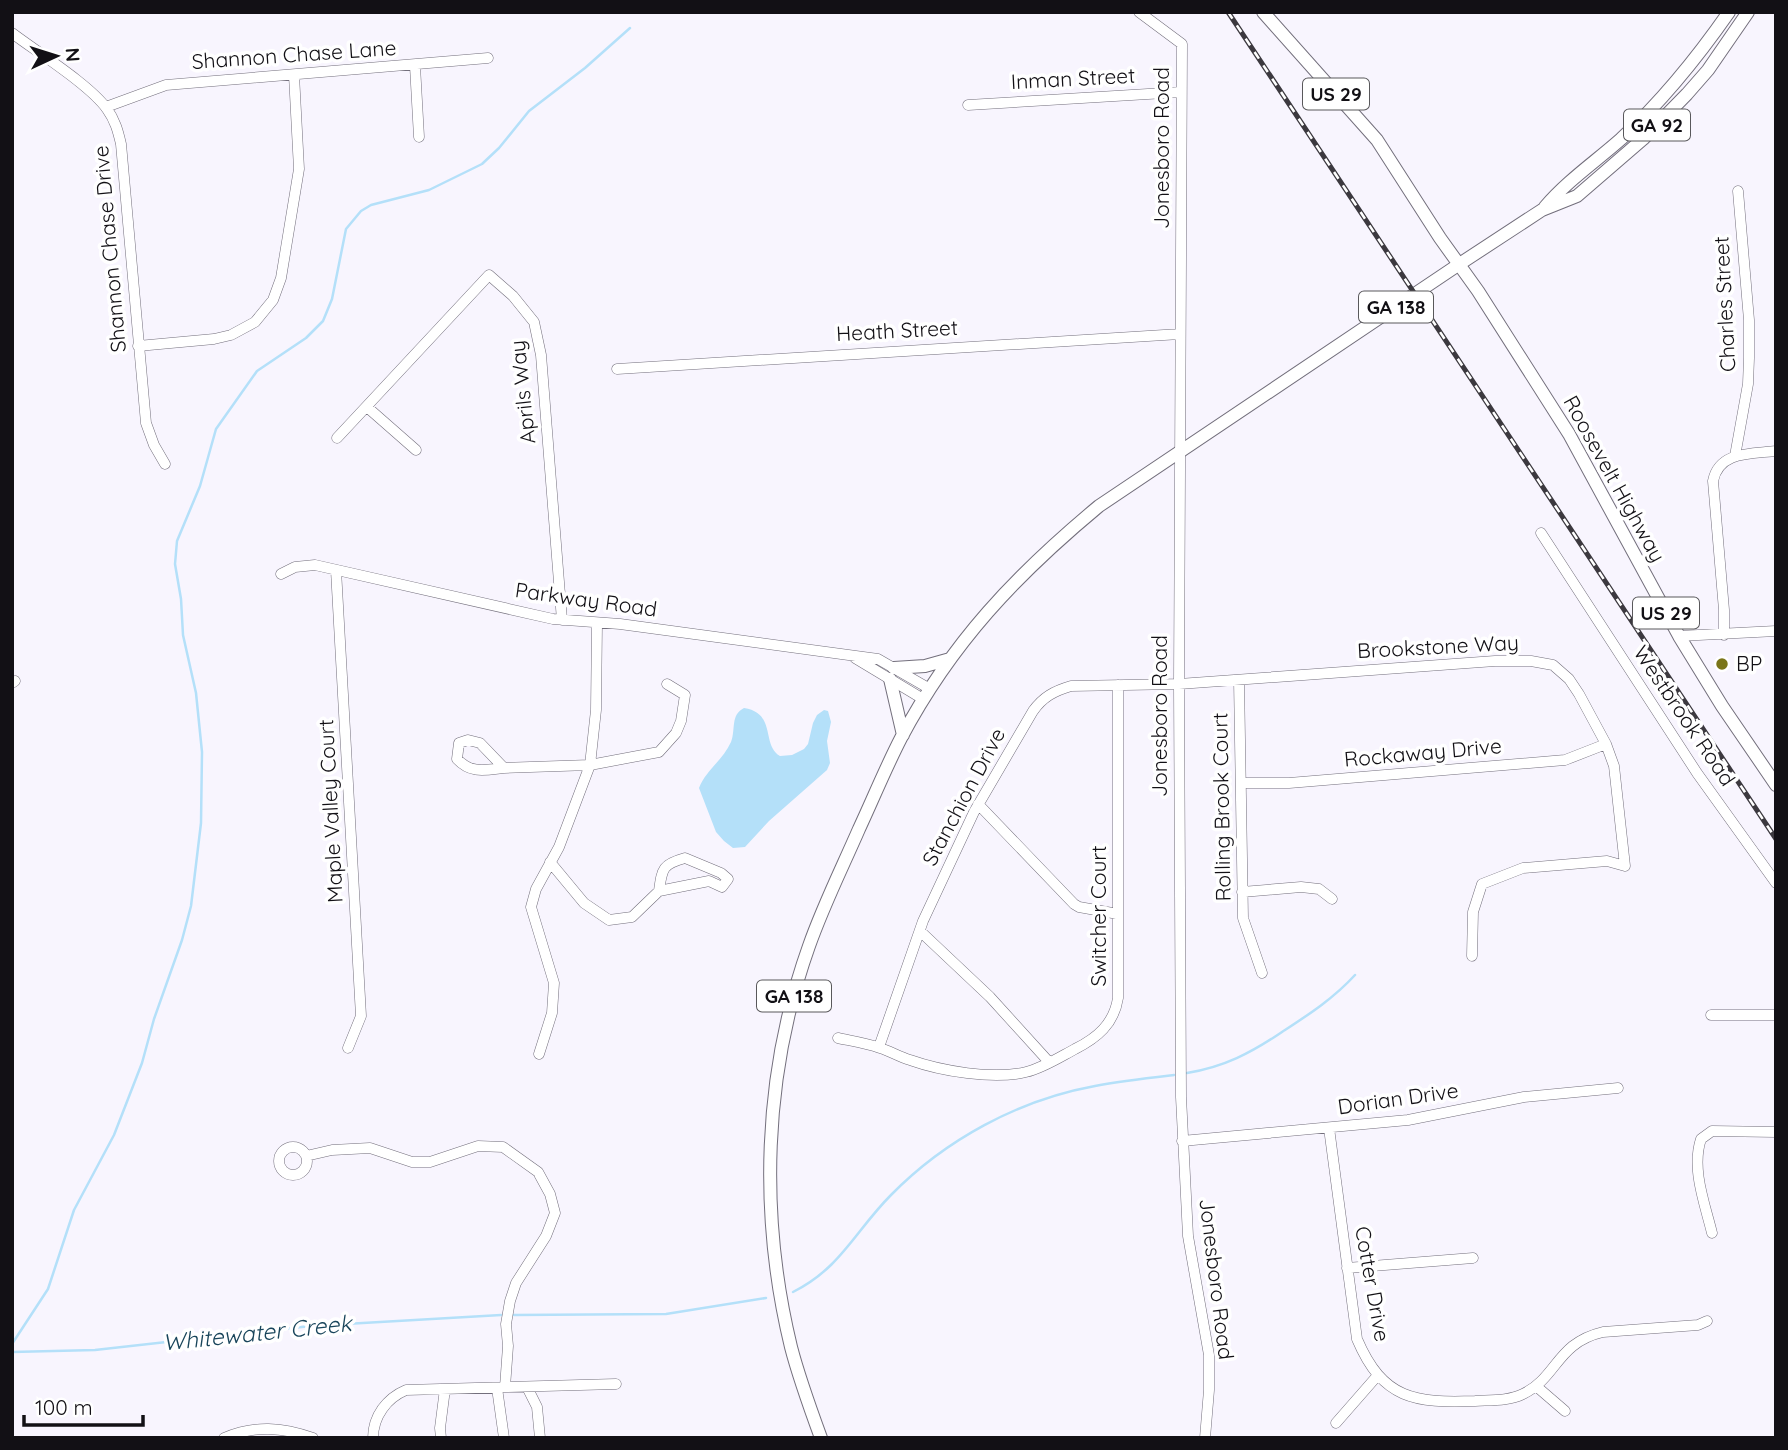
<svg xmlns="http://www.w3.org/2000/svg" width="1788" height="1450" viewBox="0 0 1788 1450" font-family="Quicksand,sans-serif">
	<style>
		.water { fill: #b4e0f9 }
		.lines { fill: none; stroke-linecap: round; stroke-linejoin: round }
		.stream { stroke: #b4e0f9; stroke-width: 2.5 }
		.minor-casing { stroke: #736f7c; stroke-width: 11 }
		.major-casing { stroke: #736f7c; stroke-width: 14 }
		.minor { stroke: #fff; stroke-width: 10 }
		.major { stroke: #fff; stroke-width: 12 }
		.rail-casing { stroke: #3c393f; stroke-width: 5 }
		.rail { stroke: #fff; stroke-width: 2.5; stroke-dasharray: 8; stroke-linecap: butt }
		.poi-dot { fill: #7a7519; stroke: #fff; stroke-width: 2.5 }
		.labels { text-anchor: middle; stroke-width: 7; stroke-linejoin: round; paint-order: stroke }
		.shield { fill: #fff; stroke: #59585b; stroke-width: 2 }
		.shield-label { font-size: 19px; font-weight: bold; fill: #121015 }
		.street-label { font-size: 21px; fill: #121015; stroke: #fff }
		.poi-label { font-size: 21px; fill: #121015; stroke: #fff; text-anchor: start }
		.water-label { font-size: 23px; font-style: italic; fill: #19455b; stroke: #fff }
	</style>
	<rect width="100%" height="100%" fill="#f8f5fe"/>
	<path class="water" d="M744 708C777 713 761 745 780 756L792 755 804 749 808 744 813 723 817 715 824 710 828 711 831 722 827 741 830 763 827 770 769 821 745 847 733 848 724 841 716 832 699 788C706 770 723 760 731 742 736 730 730 715 744 708Z"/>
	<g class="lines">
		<path class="stream" d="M1187 1073C1224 1067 1251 1053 1282 1032 1308 1015 1333 999 1355 975
			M793 1292C841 1268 855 1231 891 1195 945 1140 1018 1100 1095 1086 1121 1081 1148 1078 1174 1075
			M514 1315 666 1314 766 1298
			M12 1344 48 1289 74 1210 114 1135 142 1063 154 1019 182 940 191 906 201 823 202 752 196 693 183 635 181 599 175 564 177 541 200 486 216 429 257 371 306 338 323 321 332 299 346 229 361 211 371 205 429 190 482 164 499 148 529 111 585 68 630 28
			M12 1352 95 1350 311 1326 501 1315"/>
		<g class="minor-casing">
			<path id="minor" d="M1139 12 1182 44 1179 684 1181 1097 1188 1236 1209 1355V1390L1205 1438
				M12 33C37 52 90 85 107 109 115 120 118 131 121 144L146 423 154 445 165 464
				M415 66 419 137
				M968 105 1181 92
				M106 107 166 85 488 58
				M138 346 214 339 231 335 255 322 273 300 281 278 299 169 294 75
				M617 369 1180 334
				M367 407 416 450
				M337 438 489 275 513 296 534 322 541 355 562 620
				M1735 456 1748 384 1749 358V320L1738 191
				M1541 533 1697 773 1776 883
				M336 570 361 1016 348 1048
				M281 574 295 567 315 565 553 619 620 624 878 659 930 689
				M1724 635V610L1713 481C1719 451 1751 454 1776 451
				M1679 636 1776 631
				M855 658 923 699
				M1239 680 1243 918 1262 973
				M12 683 15 681
				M468 740 480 743 504 768C485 770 471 774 457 759L459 743Z
				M504 768 590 765 659 752 676 733 681 721 685 695 667 684
				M1242 783H1289L1565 760 1606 744
				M978 804 1074 904 1079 907 1118 914
				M685 858 721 873 728 879 722 887 709 881 659 891C662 868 663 864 685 858Z
				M550 862 584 903 609 920 632 917 659 891
				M1242 892 1301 887 1319 889 1332 899
				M920 931 990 997 1049 1062
				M1711 1015H1776
				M838 1038C852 1041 866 1043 880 1048 890 1051 899 1057 910 1060 941 1071 993 1080 1026 1072 1043 1068 1060 1057 1075 1049 1097 1038 1114 1024 1118 998V685
				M879 1047 923 921 974 812 1033 711C1043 697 1054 691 1071 686L1179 684 1495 661H1531L1553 665 1569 679 1579 694 1606 744 1614 766 1625 866 1607 861 1523 868 1482 884 1473 912 1472 956
				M539 1054 552 1013 554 983 531 907 536 889 559 847 590 765 596 710 597 623
				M1329 1128 1357 1339C1383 1400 1415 1403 1475 1401 1491 1400 1509 1401 1523 1394 1558 1377 1556 1343 1603 1332L1698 1325 1707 1321
				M1182 1141 1408 1120 1524 1097 1618 1088
				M279 1161a14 14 0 1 1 28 0a14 14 0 1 1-28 0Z
				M306 1156 332 1150 370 1148 412 1162H430L478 1146 503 1147 538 1172 550 1194 555 1213 546 1236 516 1283 510 1301 506 1324 508 1346 505 1387
				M1712 1233C1705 1204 1691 1169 1701 1139L1712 1131 1776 1132
				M1347 1268 1473 1258
				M1536 1386 1565 1411
				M527 1387 537 1407 540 1438
				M497 1388 504 1438
				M1336 1423 1378 1375
				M224 1438C255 1425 282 1427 313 1438
				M373 1438C373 1416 387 1398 406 1390L616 1384
				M441 1438 440 1428 445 1389"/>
		</g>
		<g class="major-casing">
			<path id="major" d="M1263 12 1377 140 1440 238 1478 291 1569 434 1679 636 1722 706 1776 785
				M1545 207C1567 181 1595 162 1621 139 1662 101 1697 58 1729 12
				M894 668 925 666 950 659
				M890 679 903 735
				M821 1438C810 1408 799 1378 791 1347 759 1215 763 1075 809 946 823 906 842 868 859 829 873 799 886 767 901 738 952 642 1016 575 1099 506L1458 265 1542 210 1577 196 1643 139 1687 94 1708 70 1748 12"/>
		</g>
		<use href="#minor" class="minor"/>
		<use href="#major" class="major"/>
		<g class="rail-casing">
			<path id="rail" d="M1228 12 1776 839"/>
		</g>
		<use href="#rail" class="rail"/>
	</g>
	<circle class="poi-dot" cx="1722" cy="664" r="7"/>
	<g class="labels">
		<g class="shield">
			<rect x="1303" y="78.5" width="66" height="31" rx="5"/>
			<rect x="1624" y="109.5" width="66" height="31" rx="5"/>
			<rect x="1359" y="291.5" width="74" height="31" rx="5"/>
			<rect x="1633" y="597.5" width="66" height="31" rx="5"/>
			<rect x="757" y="980.5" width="74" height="31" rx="5"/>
		</g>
		<g class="shield-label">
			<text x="1336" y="101">US 29</text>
			<text x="1657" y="132">GA 92</text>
			<text x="1396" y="314">GA 138</text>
			<text x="1666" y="620">US 29</text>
			<text x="794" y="1003">GA 138</text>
		</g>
		<g class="street-label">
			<text transform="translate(294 55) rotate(-4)" y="7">Shannon Chase Lane</text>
			<text transform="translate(1073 79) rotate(-3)" y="7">Inman Street</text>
			<text transform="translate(1162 148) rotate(-90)" y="7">Jonesboro Road</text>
			<text transform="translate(110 249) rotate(-95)" y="7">Shannon Chase Drive</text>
			<text transform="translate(1725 304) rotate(-93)" y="7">Charles Street</text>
			<text transform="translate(897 331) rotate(-3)" y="7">Heath Street</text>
			<text transform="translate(523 392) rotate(-96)" y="7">Aprils Way</text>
			<text transform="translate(1614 479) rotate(61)" y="7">Roosevelt Highway</text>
			<text transform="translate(586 600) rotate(8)" y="7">Parkway Road</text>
			<text transform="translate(1438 647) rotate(-3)" y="7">Brookstone Way</text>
			<text transform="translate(1160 716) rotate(-90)" y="7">Jonesboro Road</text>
			<text transform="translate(1684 716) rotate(56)" y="7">Westbrook Road</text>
			<text transform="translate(1423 753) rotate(-5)" y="7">Rockaway Drive</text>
			<text transform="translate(964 797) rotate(-62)" y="7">Stanchion Drive</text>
			<text transform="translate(1222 807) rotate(-91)" y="7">Rolling Brook Court</text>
			<text transform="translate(331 811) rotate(-93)" y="7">Maple Valley Court</text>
			<text transform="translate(1099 916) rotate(-90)" y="7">Switcher Court</text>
			<text transform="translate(1398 1099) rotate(-8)" y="7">Dorian Drive</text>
			<text transform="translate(1216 1279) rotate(83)" y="7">Jonesboro Road</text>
			<text transform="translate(1372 1284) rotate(80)" y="7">Cotter Drive</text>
		</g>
		<g class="poi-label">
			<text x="1736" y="671">BP</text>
		</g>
		<g class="water-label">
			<text transform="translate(257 1333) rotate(-6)" y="8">Whitewater Creek</text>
		</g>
	</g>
	<rect width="1788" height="1450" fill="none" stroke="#121015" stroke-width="28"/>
	<g transform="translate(56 56) rotate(86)" stroke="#ffffff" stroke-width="5" paint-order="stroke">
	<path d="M0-5L12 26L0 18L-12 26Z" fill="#121015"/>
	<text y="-10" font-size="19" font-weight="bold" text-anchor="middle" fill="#121015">N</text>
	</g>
	<path d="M24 1415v10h119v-10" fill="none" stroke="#121015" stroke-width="3.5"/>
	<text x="35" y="1415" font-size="21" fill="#121015" stroke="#ffffff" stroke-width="5" paint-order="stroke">100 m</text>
</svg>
